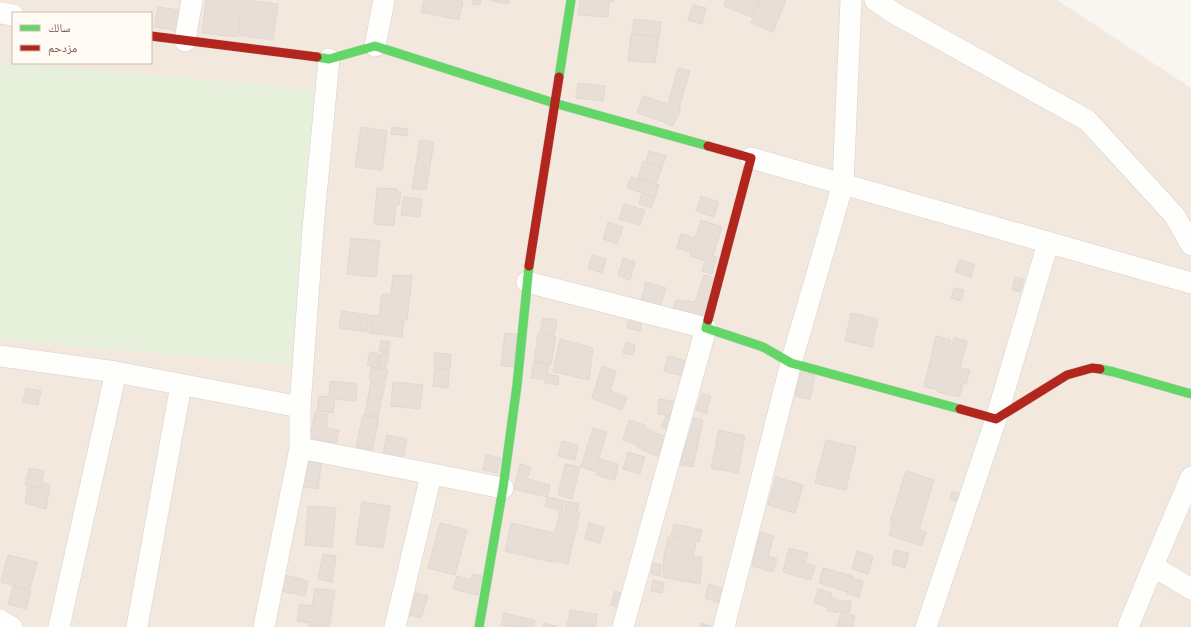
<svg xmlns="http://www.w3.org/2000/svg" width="1191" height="627" viewBox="0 0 1191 627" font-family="Figtree,'Noto Naskh Arabic',sans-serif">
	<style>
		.residential { fill: #f2e8de; fill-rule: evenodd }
		.green { fill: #e7f0db }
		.building { fill: #e6ded7; stroke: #e2d8d2 }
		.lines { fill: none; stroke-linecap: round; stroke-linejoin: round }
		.street-casing { stroke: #d7d1cb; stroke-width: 22 }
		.fast-casing { stroke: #d9d2cb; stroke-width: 10 }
		.jam-casing { stroke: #d9d2cb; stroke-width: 10 }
		.street { stroke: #fefefd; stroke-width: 21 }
		.fast { stroke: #63d668; stroke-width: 9 }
		.jam { stroke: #b3261e; stroke-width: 9 }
	</style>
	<rect width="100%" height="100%" fill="#f9f5f0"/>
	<path class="residential" d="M0 0H1057L1191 88V627H0ZM13 13H151V63H13Z"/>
	<path class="green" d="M0 62 316 89 291 365 0 340Z"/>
	<path class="building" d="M206 0H241L238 37 202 33Z
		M243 0 278 4 273 40 239 35Z
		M424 0H462L461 2H463L459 20 421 12Z
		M473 0H481L480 5 472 4Z
		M491 0H509L508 4 491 1Z
		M580 0H613V2H609L608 17 578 15Z
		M726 0H759L752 17 724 6Z
		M760 0H786L773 32 751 23Z
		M693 5 706 8 702 24 688 20Z
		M158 7 185 11 181 31 154 27Z
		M634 19 661 22 659 37 632 34Z
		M631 34 659 37 655 63 628 60Z
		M678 68 690 71 679 108 681 109 673 126 661 121 637 113 643 96 667 104 666 107 668 104Z
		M578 83 605 86 603 101 576 98Z
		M361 127 387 131 382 170 355 167Z
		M392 127 408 129 407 136 391 134Z
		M420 140 434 142 426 190 412 188Z
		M649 151 666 156 662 167 646 162Z
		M643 161 662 167 656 184 638 178Z
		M631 177 659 185 655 197 627 188Z
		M377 188 397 189V192H401L399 205 396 204 394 226 374 224Z
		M642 193 655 197 651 208 639 204Z
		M701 196 719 202 714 217 696 211Z
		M404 197 422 199 420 217 401 215Z
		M624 204 645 210 640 225 619 219Z
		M701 220 722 227 713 256 717 257 712 274 702 271 705 261 690 256 691 252 677 248 681 234 695 238Z
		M608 222 623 227 617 244 603 239Z
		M351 238 380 241 376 277 347 274Z
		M592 255 606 259 602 273 588 268Z
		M623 258 635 262 630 280 618 275Z
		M959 260 974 264 971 277 955 272Z
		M393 275 412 276 407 320H404L402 337 369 333 371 315 379 316 382 294 391 295Z
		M704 275 715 278 705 318 672 312 676 300 695 302Z
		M1015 277 1024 279 1020 292 1012 290Z
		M646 282 666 288 660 306 641 300Z
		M954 288 964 290 961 301 951 298Z
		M342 311 369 315 367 332 339 328Z
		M851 313 878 319 872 347 845 341Z
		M630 314 643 317 640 331 627 328Z
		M543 318 557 320 554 335 540 333Z
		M505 333 517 334 513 367 501 366Z
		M538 334 556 337 551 364 534 361Z
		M936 336 951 340 945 364H947L954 338 967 341 960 368 970 370 966 384 942 378V380L963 385 959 397 938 392 939 390 924 387Z
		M560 339 593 348 589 380 553 372Z
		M381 340 390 342 388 352 379 351Z
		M626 342 635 345 633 355 623 353Z
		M370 352 380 354 377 368 367 365Z
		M382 352 389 353 385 369 378 367Z
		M435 353 451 354 450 369 434 367Z
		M668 356 687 361 683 376 664 371Z
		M534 362 549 365 547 374 559 376 558 385 545 383V380L531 378Z
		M602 366 616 371 610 390 627 398 622 410 592 398Z
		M371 367 388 370 385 382 369 379Z
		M435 368 449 370 448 388 433 386Z
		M801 372 815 375 810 399 795 396Z
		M330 381 357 384 356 401 335 399 333 413 317 411 319 396 329 397Z
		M371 381 385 384 378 417 365 414Z
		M393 382 423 385 420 409 391 406Z
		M26 388 41 391 38 405 23 402Z
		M702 393 711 396 706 414 696 410Z
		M659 399 679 402 677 417 658 414Z
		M315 412 328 415 326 428 339 430 336 443 310 438Z
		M363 415 379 418 372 450 356 447Z
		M666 416 678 422 673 432 661 426Z
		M694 418 703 420 693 467 680 465Z
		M629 420 645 425V428L672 440 663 459 637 447 638 445 623 440Z
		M593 428 607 432 595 471 581 467Z
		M719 430 745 436 738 473 711 468Z
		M387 435 407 439 403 458 383 453Z
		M826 440 856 447 846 490 815 483Z
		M562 441 578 445 575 460 558 456Z
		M628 452 645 457 640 474 623 469Z
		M486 455 501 458 497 473 483 470Z
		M307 456 322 458 318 489 303 487Z
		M600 459 618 464 615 480 596 475Z
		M520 464 531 467 527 479 550 485 547 497 514 489Z
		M565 464 580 467 572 499 558 495Z
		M29 468 44 471 41 488 25 485Z
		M906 471 934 480 919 530 926 532 922 546 889 535 892 524 890 522Z
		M776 477 803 485 795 513 768 505Z
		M44 483 50 485 46 509 25 503 28 487 42 489Z
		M952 492 963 494 961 502 950 499Z
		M547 497 564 501 562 509H565L566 501 579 504 577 512 580 513 568 564 553 561 552 562 505 551 511 523 555 533 560 510 545 506Z
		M362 502 390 506 383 548 356 544Z
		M308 506 336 508 332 547 305 545Z
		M440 523 467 530 455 575 428 568Z
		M589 523 604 527 600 543 585 539Z
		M674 524 702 530 699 542 671 536Z
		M760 532 774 536 768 556 777 559 773 572 752 566Z
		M668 537 696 543 693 556 702 557 700 584 663 577 664 556Z
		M789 548 808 553 805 563 815 566 811 580 783 572Z
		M895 550 909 553 905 568 892 564Z
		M857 551 873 556 868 574 852 569Z
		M323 554 336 556 332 582 318 579Z
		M8 555 37 562 30 589 1 582Z
		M653 563 662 565 660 576 651 574Z
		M823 568 853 576 852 578 863 581 859 597 847 594 848 592 819 583Z
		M472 574 482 576 478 595 453 589 457 576 471 580Z
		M285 575 308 581 305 596 281 591Z
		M653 580 664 583 662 593 651 591Z
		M709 584 724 589 720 603 705 598Z
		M13 586 31 591 26 609 8 604Z
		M315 588 335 591 329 627H309L310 623 297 621 300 604 312 606Z
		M818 589 832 593 831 597 841 601H851L850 612 838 611V613L827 610 828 607 814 603Z
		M615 591 627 595 623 608 611 605Z
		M415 593 428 596 421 618 409 615Z
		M570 610 597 614 595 627H567Z
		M841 612 855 616 852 627H837Z
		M504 613 535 620 534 627 501 626Z
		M544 623 556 626V627H543Z
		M701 623 714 627H700Z"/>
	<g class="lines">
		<g class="street-casing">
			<path id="street" d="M875 0 894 13 1087 120 1175 216 1191 245
				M0 13 13 15
				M185 41 192 0
				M375 46 384 0
				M751 158 1191 283
				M527 282 706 328 623 627
				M0 356 116 372 300 407
				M300 448 503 488
				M1191 477 1153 566 1191 589
				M0 620 12 627
				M59 627 116 372
				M137 627 181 385
				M264 627 300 448V407L313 228 329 59
				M395 627 431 475
				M724 627 791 363 843 184 851 0
				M926 627 996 419 1048 243
				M1128 627 1153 566"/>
		</g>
		<g class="fast-casing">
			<path id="fast" d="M317 57 329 59 375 46 554 103 708 146
				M559 77 571 0
				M708 320 706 328 763 347 791 363 960 409
				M1100 369 1114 372 1191 394
				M479 627 503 488 517 385 529 266"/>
		</g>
		<g class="jam-casing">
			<path id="jam" d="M151 36 317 57
				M529 266 559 77
				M708 320 751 158 708 146
				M960 409 996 419 1067 375 1092 368 1100 369"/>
		</g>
		<use href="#street" class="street"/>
		<use href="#fast" class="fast"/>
		<use href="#jam" class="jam"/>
	</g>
	<rect x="12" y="12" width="140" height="52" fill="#fffaf3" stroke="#cabbb1"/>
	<rect x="20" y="25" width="20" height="6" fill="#63d668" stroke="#cabbb1"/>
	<text x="48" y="32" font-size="12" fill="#7a5c4d">سالك</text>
	<rect x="20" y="45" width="20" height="6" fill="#b3261e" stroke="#cabbb1"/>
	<text x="48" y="52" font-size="12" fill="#7a5c4d">مزدحم</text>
</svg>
